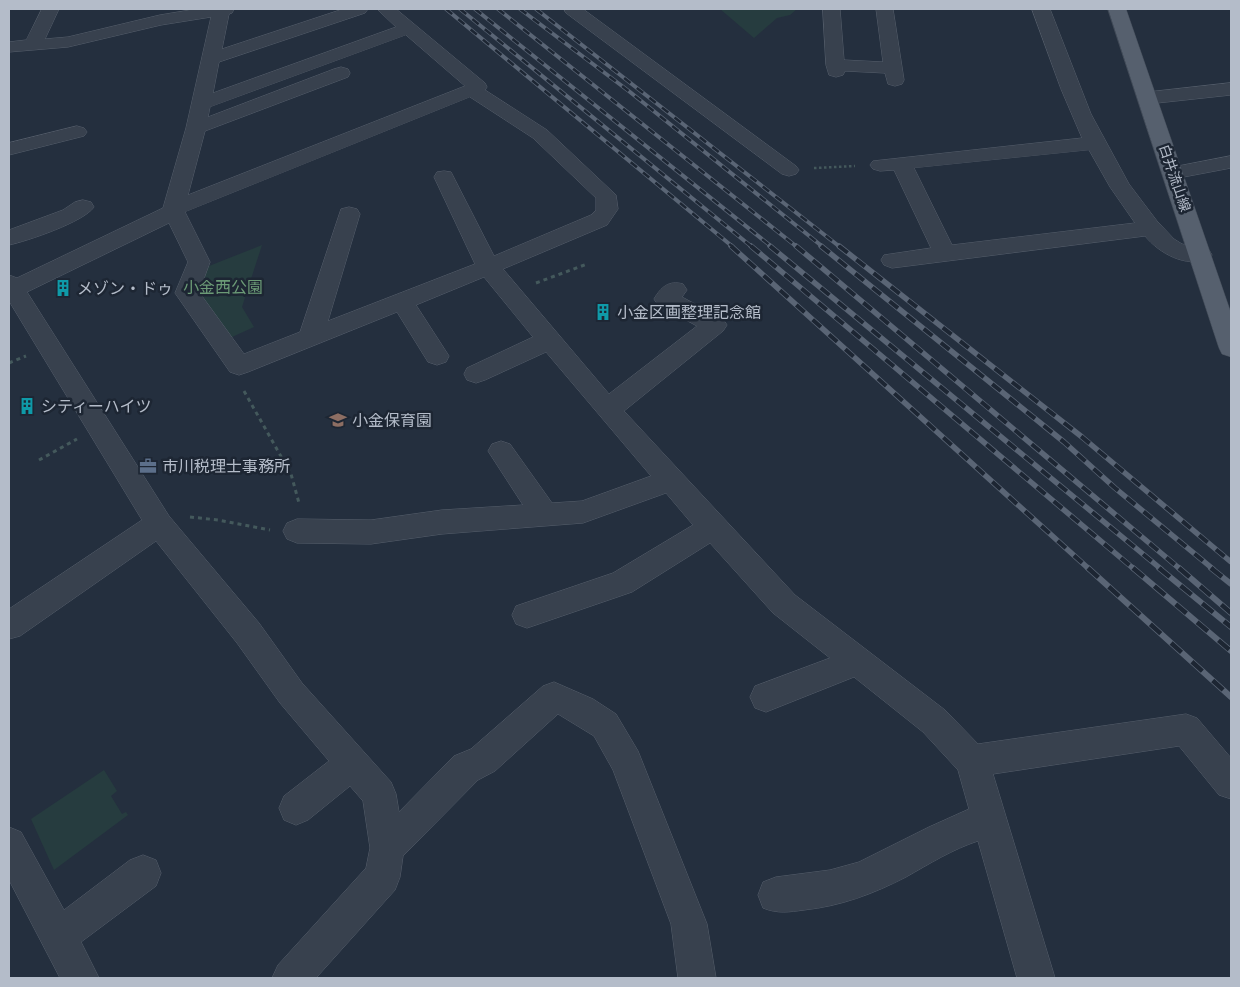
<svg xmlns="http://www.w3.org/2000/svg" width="1240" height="987" viewBox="0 0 1240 987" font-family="'Space Grotesk','Noto Sans JP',sans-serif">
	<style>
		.green { fill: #263c3f }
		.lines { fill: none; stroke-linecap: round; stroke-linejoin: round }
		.minor-casing { stroke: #565f6c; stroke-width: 1 }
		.major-casing { stroke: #414a57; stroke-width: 1 }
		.path-far1 { stroke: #44595c; stroke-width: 2.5; stroke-dasharray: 2.5 2.5; stroke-linecap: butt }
		.path { stroke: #44595c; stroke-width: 3; stroke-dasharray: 4 4; stroke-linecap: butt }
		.minor { fill: #38414e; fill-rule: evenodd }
		.major { fill: #56606e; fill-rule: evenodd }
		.rail-far2-casing { stroke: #5a6575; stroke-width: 4 }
		.rail-far1-casing { stroke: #5a6575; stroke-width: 5.5 }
		.rail-casing { stroke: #5a6575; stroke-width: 6 }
		.rail-far2 { stroke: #1d2633; stroke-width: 2.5; stroke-dasharray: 8; stroke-linecap: butt }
		.rail-far1 { stroke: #1d2633; stroke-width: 4; stroke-dasharray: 11; stroke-linecap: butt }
		.rail { stroke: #1d2633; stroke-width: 4.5; stroke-dasharray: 14; stroke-linecap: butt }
		.labels { text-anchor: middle; stroke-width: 5; stroke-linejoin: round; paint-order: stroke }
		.far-street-label { font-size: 14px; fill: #b4bcc9; stroke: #1d2633 }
		.park-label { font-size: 16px; fill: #6b9a76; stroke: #1d2633 }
		.poi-label { font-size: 16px; fill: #b4bcc9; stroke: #1d2633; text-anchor: start }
	</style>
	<rect width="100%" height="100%" fill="#242f3e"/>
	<path class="green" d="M720 9H797L790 15 777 18 754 38Z
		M262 245 242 307 254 327 230 338 195 288 204 268Z
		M104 770 117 791 111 796 122 814 126 812 128 815 54 870 31 819Z"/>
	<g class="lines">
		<g class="minor-casing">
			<path id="minor" d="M42 9H59L45 39 68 37 160 15 196 9H234L232 13 229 14 222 49 343 9H368L365 13 219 62 213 93 396 27 377 9H396L485 83 487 87 485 90 547 130 616 195 618 209 607 225 503 269 609 394 697 326 658 305 654 299C661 287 669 280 683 284L687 290 682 297 723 319 727 325 723 331 624 411 795 595 945 710 978 744 1186 714 1197 718 1231 758V799L1219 795 1179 746 993 774 1055 978H1017L978 841C953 849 929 864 906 877 873 894 841 906 804 910 789 912 778 914 763 908L758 895 763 882 776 877 830 870 859 862 929 827 969 809 958 770 923 732 854 677 766 712 755 708 750 697 755 686 830 658 773 613 710 543 632 592 527 628 516 624 512 615 516 606 613 573 693 525 666 493 583 523 442 534 371 544 297 543 287 539 283 531 287 523 297 519 371 520 442 510 523 505 488 451 492 444 501 441 510 444 552 503 582 501 651 476 546 352 485 380 476 383 467 380 464 374 467 368 533 337 484 277 416 305 449 356 446 362 437 365 428 362 397 312 248 372 239 375 230 372 175 293 188 262 169 223 27 292 169 516 259 623 302 683 391 782 396 794 399 812 454 756 471 749 543 686 554 682 593 699 616 714 638 751 707 924 716 978H678L671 924 613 770 594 736 558 714 495 771 478 780 403 856 400 877 395 890 316 978H272L278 965 366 868 370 848 363 801 350 786 308 820 296 825 284 820 279 808 284 796 329 761 280 703 237 643 156 541 20 636 9 639V609L142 520 9 301V275L17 278 163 208 186 128 211 17 161 25 68 47 9 52V42L26 40ZM406 35 465 86 188 195 205 131 348 77 350 73 348 69 341 67 334 69 208 117 210 107ZM470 97 533 138 596 198V210L591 215 494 256 451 172 444 171 437 172 434 177 475 264 328 321 360 214 357 209 349 207 341 209 300 332 244 354 199 292 210 262 185 212Z
				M564 9H583L796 166 799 170 796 174 789 176 782 174 566 13Z
				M823 9H840L844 60 883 62 876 9H893L904 80 902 84 895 86 888 84 885 73 845 71 843 75 836 77 829 75 826 65Z
				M1032 9H1050L1091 114 1129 184 1157 221 1174 239 1182 244 1209 250 1212 255 1209 260C1185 267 1160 254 1145 236L892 268 884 265 881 260 884 255 931 248 894 170 880 171 873 169 870 165 873 161 1082 138 1061 89ZM1089 150 1110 187 1135 223 952 245 914 168Z
				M1231 83V95L1148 104 1141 102 1138 98 1141 94 1148 92Z
				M77 126 84 128 87 132 84 136 9 155V143Z
				M1231 156V168L1173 179 1166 177 1163 173 1166 169 1173 167Z
				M83 200 91 202 94 207C84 222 27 241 9 245V230L63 210 75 202Z
				M9 827 21 832 64 910 130 860 143 855 156 860 161 873 156 886 81 942 99 978H60L9 880Z"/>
		</g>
		<g class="major-casing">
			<path id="major" d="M1108 9H1126L1231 313V357L1222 354 1219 348Z"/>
		</g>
		<path class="path-far1" d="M814 168 855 166"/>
		<path class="path" d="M536 283 587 264
			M9 363 26 356
			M244 391 291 474 299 503
			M39 460 77 439
			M190 517 218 520 270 530"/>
		<use href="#minor" class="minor"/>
		<use href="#major" class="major"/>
		<g class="rail-far2-casing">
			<path id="rail-far2" d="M446 9 733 247
				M460 9 752 247
				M475 9 772 247
				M498 9 797 247
				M520 9 630 92 823 247
				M536 9 840 247"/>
		</g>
		<g class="rail-far1-casing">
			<path id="rail-far1" d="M731 246 1089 569
				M751 246 1134 569
				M770 246 1161 569
				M796 246 1180 569
				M821 246 1064 442 1115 488 1213 569
				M839 246 1082 437 1231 562"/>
		</g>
		<g class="rail-casing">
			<path id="rail" d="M1088 568 1231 697
				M1133 568 1231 651
				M1159 568 1231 627
				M1179 568 1231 613
				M1211 568 1231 584"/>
		</g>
		<use href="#rail-far2" class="rail-far2"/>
		<use href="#rail-far1" class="rail-far1"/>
		<use href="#rail" class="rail"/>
	</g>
	<defs>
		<g id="building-bare" transform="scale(1.35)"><path d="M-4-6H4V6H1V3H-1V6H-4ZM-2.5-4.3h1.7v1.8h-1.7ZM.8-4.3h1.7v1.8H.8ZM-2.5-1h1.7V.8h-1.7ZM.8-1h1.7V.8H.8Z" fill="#0f9aa8" stroke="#1d2633" stroke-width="2.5" paint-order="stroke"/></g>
		<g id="school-bare" transform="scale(1.35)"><path d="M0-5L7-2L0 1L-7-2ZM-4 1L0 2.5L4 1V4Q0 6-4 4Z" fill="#8d6e63" stroke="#1d2633" stroke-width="2.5" paint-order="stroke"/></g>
		<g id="office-bare" transform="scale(1.35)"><path d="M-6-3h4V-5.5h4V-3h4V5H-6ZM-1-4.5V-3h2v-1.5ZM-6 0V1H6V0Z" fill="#5c6f8a" stroke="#1d2633" stroke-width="2.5" paint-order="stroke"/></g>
	</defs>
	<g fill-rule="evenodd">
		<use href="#building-bare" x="63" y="288"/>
		<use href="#building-bare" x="603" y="312"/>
		<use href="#building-bare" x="27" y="406"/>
		<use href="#school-bare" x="338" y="420"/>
		<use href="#office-bare" x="148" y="466"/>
	</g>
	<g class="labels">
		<g class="far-street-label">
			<text transform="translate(1175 178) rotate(71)" y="5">白井流山線</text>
		</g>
		<g class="park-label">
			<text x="223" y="293">小金西公園</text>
		</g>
		<g class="poi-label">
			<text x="77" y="294">メゾン・ドゥ</text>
			<text x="617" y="318">小金区画整理記念館</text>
			<text x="41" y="412">シティーハイツ</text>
			<text x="352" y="426">小金保育園</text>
			<text x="162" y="472">市川税理士事務所</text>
		</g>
	</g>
	<rect width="1240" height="987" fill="none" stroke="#b4bcc9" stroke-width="20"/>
</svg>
